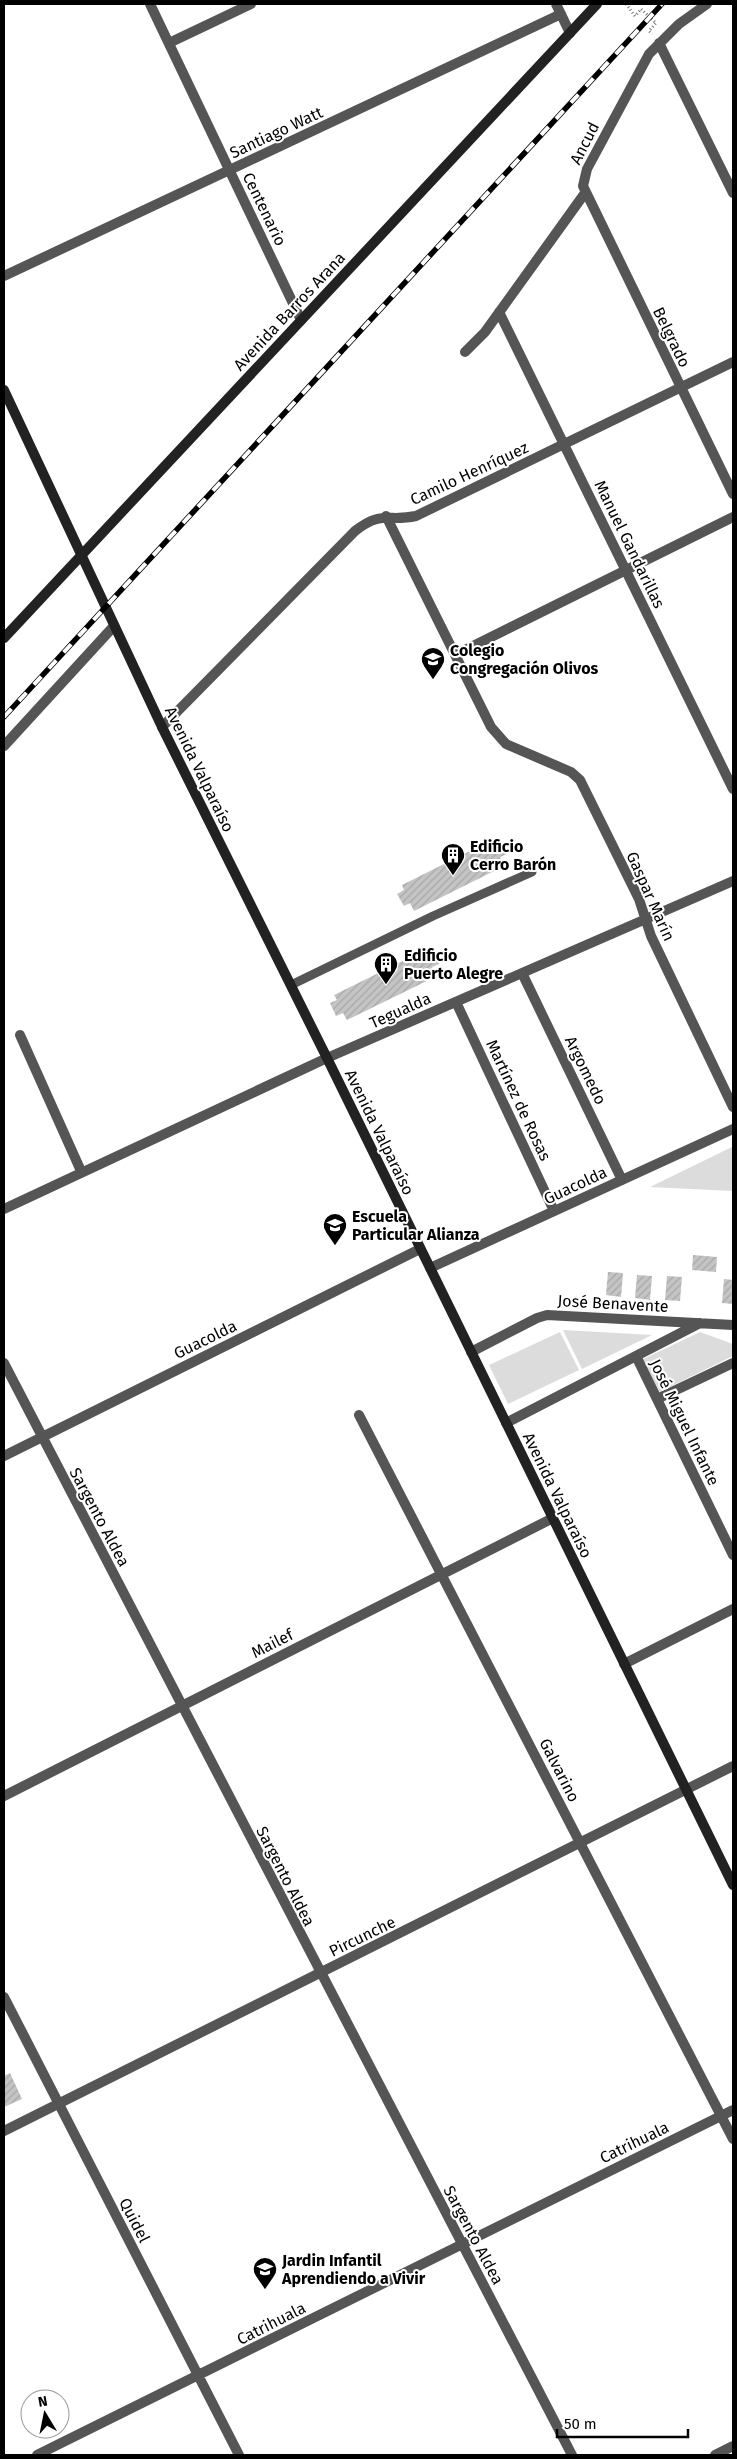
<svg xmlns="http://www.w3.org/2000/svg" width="737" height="2459" viewBox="0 0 737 2459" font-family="'Fira Sans',sans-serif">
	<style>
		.grass { fill: #dcdcdc }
		.building { fill: url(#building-hatch) }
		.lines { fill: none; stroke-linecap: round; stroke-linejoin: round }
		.path { stroke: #777; stroke-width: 3; stroke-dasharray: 1 2.5; stroke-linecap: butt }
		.service { stroke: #555; stroke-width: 9 }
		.minor { stroke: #555; stroke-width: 10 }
		.tertiary { stroke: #555; stroke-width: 10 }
		.secondary { stroke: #222; stroke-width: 10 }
		.rail-casing { stroke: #000; stroke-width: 5.5 }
		.rail { stroke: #fff; stroke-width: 4; stroke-dasharray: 11; stroke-linecap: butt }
		.labels { text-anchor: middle; stroke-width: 4; stroke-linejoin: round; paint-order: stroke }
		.street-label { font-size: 16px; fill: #000; stroke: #fff }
		.poi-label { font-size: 16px; font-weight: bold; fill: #000; stroke: #fff; text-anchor: start }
	</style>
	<defs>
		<pattern id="building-hatch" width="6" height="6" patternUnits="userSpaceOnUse" patternTransform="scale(1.25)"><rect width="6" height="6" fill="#c4c4c4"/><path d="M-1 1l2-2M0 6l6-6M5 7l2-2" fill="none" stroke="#a7a7a7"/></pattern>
	</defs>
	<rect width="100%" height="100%" fill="#fff"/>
	<path class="grass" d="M732 1147 733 1191 650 1187Z
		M563 1330 652 1335 582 1369Z
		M560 1332 579 1370 508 1404 489 1365Z
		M700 1332 733 1344V1356L653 1395 637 1362Z"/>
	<path class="building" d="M492 840 495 845 501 842 507 854 500 857 504 866 414 911 410 903 404 906 397 894 404 890 402 885Z
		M425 950 427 955 434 952 439 964 432 967 437 976 347 1020 343 1013 336 1016 330 1003 337 1000 334 995Z
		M693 1255 717 1257 716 1272 692 1270Z
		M608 1272 623 1273 621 1297 606 1295Z
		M637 1275 652 1276 650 1300 635 1298Z
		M667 1276 682 1277 680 1301 665 1300Z
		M724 1279 733 1280V1304L722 1303Z
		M10 2073 22 2099 4 2107V2076Z"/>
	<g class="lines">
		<path class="path" d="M626 4 635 16 641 9 656 23 649 31 652 34"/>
		<path class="service" d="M291 985 433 916 532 872"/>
		<path class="minor" d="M150 4 301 320
			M556 4 570 33
			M707 4 679 24 649 54 587 169 583 186 733 494
			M169 43 251 4
			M659 43 733 193
			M4 276 561 14
			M499 312 733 789
			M465 352 485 332 585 193
			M386 516 491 727 506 744 571 772 580 780 639 899 651 936 733 1107
			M457 654 733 517
			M162 727 355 531C382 510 388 522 416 516L733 362
			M4 746 114 626
			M522 973 622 1180
			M456 1002 554 1211
			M20 1035 81 1171
			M4 1209 327 1058 733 881
			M430 1268 733 1129
			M471 1352 537 1318 547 1315 733 1325
			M636 1356 733 1555
			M4 1363 572 2455
			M657 1399 733 1363
			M359 1415 733 2139
			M506 1423 700 1323
			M4 1456 420 1249
			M624 1664 733 1609
			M4 1796 553 1518
			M4 1997 239 2455
			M37 2455 733 2110
			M715 2455 733 2446"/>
		<path class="tertiary" d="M4 2131 733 1766"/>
		<path class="secondary" d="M4 390 162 727 327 1058 733 1885
			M4 638 597 4"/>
		<g class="rail-casing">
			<path id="rail" d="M4 717 662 4"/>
		</g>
		<use href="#rail" class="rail"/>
	</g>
	<defs>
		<g id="school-pin" transform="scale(1.25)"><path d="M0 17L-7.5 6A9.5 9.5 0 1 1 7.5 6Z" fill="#000" stroke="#fff"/><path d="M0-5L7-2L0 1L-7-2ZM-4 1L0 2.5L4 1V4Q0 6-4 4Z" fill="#fff"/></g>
		<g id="building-pin" transform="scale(1.25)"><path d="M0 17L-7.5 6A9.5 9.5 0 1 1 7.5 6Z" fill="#000" stroke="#fff"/><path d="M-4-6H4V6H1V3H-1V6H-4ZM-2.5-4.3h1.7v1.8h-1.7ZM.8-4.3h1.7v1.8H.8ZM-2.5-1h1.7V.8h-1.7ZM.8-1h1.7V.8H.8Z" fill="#fff"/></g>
	</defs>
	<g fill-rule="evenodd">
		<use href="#school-pin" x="433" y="659"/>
		<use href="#building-pin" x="453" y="855"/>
		<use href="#building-pin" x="386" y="964"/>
		<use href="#school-pin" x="335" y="1225"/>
		<use href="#school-pin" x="265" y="2269"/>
	</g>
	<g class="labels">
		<g class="street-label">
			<text transform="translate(276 132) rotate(-25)" y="6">Santiago Watt</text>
			<text transform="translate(584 143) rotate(-63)" y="6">Ancud</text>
			<text transform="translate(265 209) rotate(64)" y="6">Centenario</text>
			<text transform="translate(289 311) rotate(-47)" y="6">Avenida Barros Arana</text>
			<text transform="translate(672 337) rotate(64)" y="6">Belgrado</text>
			<text transform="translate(469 473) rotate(-25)" y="6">Camilo Henríquez</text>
			<text transform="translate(630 544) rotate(64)" y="6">Manuel Gandarillas</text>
			<text transform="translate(200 769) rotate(64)" y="6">Avenida Valparaíso</text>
			<text transform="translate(651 896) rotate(66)" y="6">Gaspar Marín</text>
			<text transform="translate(400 1010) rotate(-24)" y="6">Tegualda</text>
			<text transform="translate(586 1070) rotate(64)" y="6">Argomedo</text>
			<text transform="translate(519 1100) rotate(65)" y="6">Martínez de Rosas</text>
			<text transform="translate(380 1132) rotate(64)" y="6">Avenida Valparaíso</text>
			<text transform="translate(575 1185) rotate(-25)" y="6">Guacolda</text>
			<text transform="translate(613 1303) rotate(3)" y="6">José Benavente</text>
			<text transform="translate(205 1339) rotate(-26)" y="6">Guacolda</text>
			<text transform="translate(685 1422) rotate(64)" y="6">José Miguel Infante</text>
			<text transform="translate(558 1495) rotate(64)" y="6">Avenida Valparaíso</text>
			<text transform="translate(100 1517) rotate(62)" y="6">Sargento Aldea</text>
			<text transform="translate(272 1643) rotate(-27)" y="6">Mailef</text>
			<text transform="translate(560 1770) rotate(63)" y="6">Galvarino</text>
			<text transform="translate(286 1876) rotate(63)" y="6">Sargento Aldea</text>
			<text transform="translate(362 1936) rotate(-26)" y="6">Pircunche</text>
			<text transform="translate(634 2142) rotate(-26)" y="6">Catrihuala</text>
			<text transform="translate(135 2220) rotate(63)" y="6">Quidel</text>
			<text transform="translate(474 2235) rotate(62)" y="6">Sargento Aldea</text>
			<text transform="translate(271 2323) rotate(-27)" y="6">Catrihuala</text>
		</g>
		<g class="poi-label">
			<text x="450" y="656">Colegio<tspan x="450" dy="18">Congregación Olivos</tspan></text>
			<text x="470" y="852">Edificio<tspan x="470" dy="18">Cerro Barón</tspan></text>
			<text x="404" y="961">Edificio<tspan x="404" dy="18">Puerto Alegre</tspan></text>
			<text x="352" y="1222">Escuela<tspan x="352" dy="18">Particular Alianza</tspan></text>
			<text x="282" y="2266">Jardin Infantil<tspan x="282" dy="18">Aprendiendo a Vivir</tspan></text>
		</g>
	</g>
	<rect width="737" height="2459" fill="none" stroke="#000000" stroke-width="10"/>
	<g transform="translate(45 2414) rotate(350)"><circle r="24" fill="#ffffff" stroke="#999999"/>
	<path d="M0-4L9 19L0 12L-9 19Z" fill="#000000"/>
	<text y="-8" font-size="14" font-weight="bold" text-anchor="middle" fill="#000000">N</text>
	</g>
	<path d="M557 2429v8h131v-8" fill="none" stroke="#000000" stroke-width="2.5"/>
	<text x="564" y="2429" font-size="15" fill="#000000" stroke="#ffffff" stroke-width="4" paint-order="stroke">50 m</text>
</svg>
